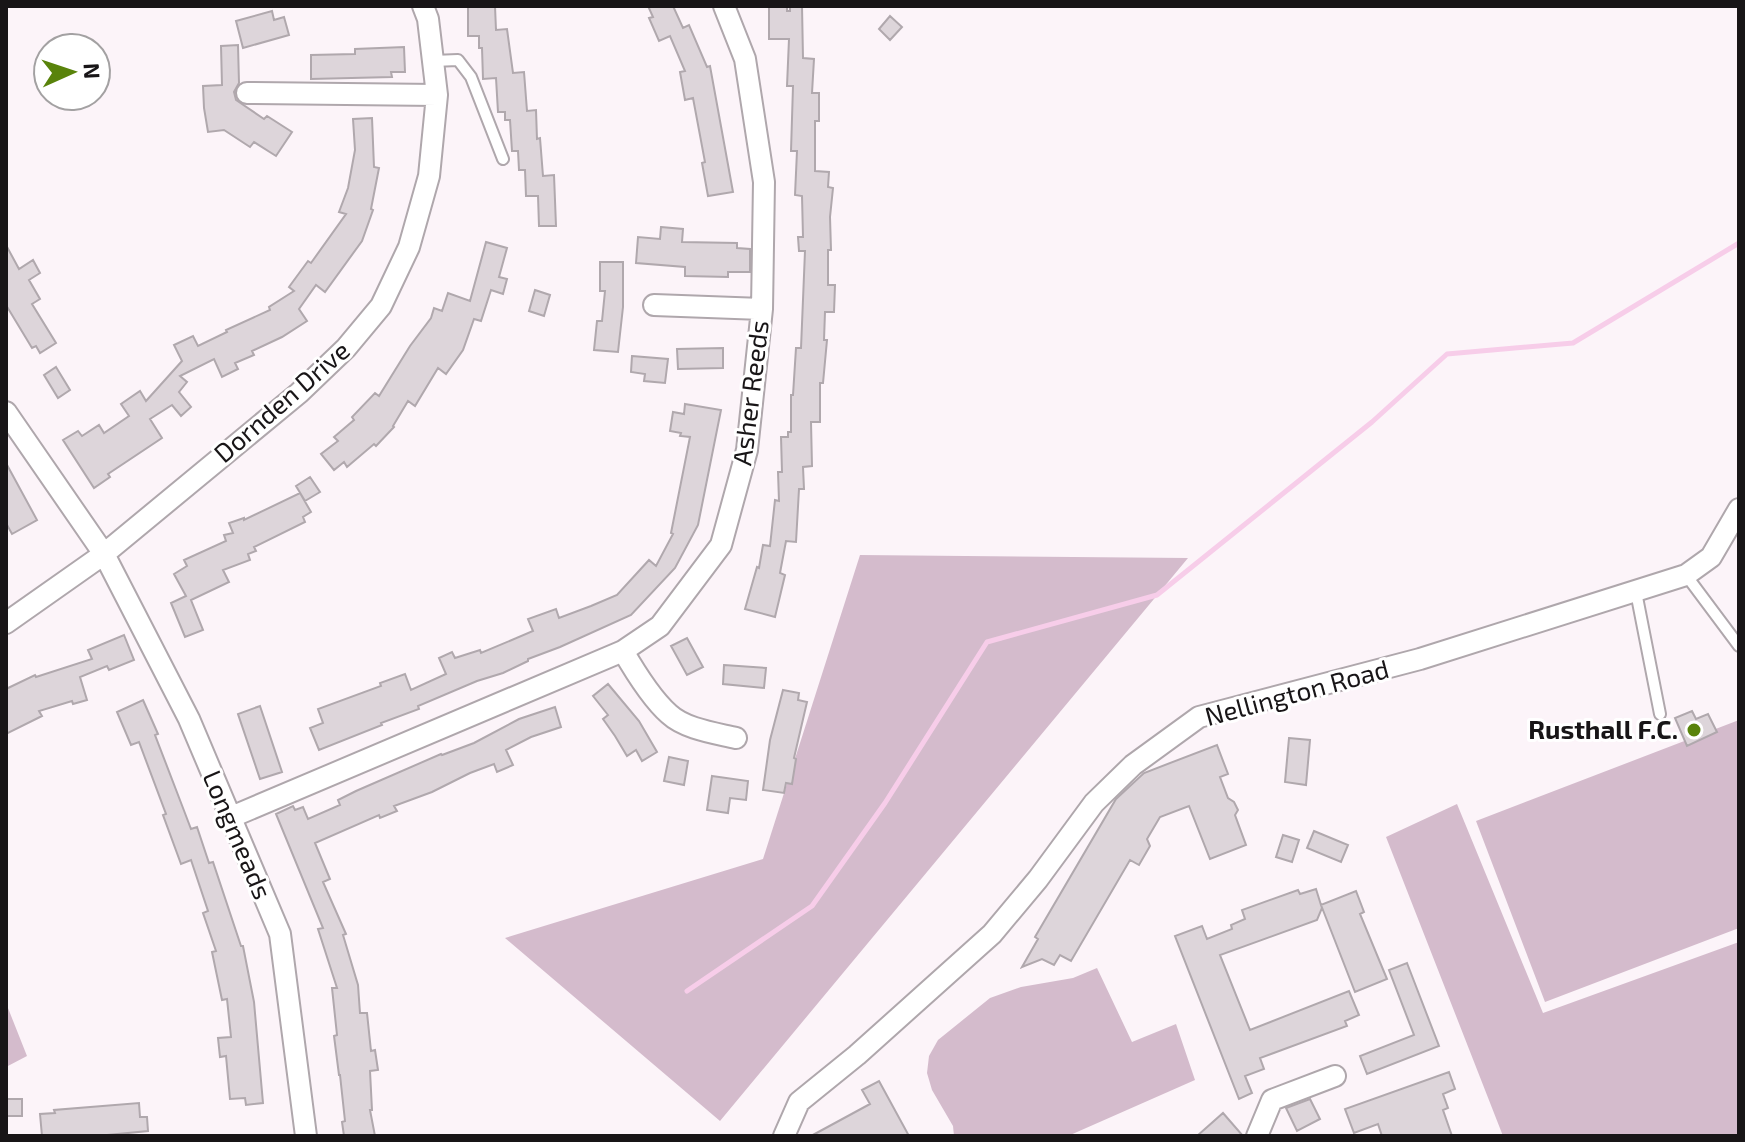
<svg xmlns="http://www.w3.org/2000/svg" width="1745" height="1142" viewBox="0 0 1745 1142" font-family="'Exo 2',sans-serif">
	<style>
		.green { fill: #d4bbcc }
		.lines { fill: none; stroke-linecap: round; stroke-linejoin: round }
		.stream { stroke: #f7cde9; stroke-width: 5 }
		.building { fill: #ddd5da; stroke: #b0a8ad; stroke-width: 2 }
		.service-casing { stroke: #afa7ac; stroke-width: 14 }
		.minor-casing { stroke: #afa7ac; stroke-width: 24 }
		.service { stroke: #fff; stroke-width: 10 }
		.minor { stroke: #fff; stroke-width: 20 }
		.poi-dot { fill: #59830b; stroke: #fff; stroke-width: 3 }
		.labels { text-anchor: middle; stroke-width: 6; stroke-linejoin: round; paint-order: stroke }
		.street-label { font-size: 26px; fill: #181517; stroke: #fff }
		.poi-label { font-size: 26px; font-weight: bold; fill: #181517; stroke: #fff; text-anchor: end }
	</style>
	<rect width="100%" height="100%" fill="#fcf4f9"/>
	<path class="green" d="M860 555 1188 558 720 1121 505 938 763 859Z
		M1739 720V928L1545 1002 1476 821Z
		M1457 804 1543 1013 1739 942V1136H1503L1386 837Z
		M1097 968 1132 1042 1176 1024 1195 1080 1068 1136H954L953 1126 932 1090 927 1073 929 1056 938 1040 990 998 1021 987 1073 978Z
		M6 1003 27 1056 6 1067Z"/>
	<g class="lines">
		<path class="stream" d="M687 991 812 906 885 803 987 642 1157 595 1372 422 1447 354 1573 343 1739 243"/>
	</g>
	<path class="building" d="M468 6H495L496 30 507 29 513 73 524 72 527 111 536 110 537 139 540 138 543 176 554 175 556 226H539L538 196H526L525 170H519L518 151H512L510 120H505V112H498L496 78 483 79 482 48H479V36H468Z
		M648 6H673L683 28 689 25 707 67 710 66 733 192 708 196 702 163 705 162 693 98 685 100 680 72 685 71 670 36 659 41 649 18 653 17Z
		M769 6H787V11H790V6H802L803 58 814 59 812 93H819V121H815V171L829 172 828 187 833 188 830 217 831 250H828V285H835L834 312H825L824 340H827L823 383H820V422H811L812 466 803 467 804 489H799L796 542 786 541 780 573 785 575 775 617 745 609 757 567 759 568 763 545 770 546 775 500 779 501 778 472H782L781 437H788V432H791V395H793L796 348H801L805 251H799L798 237H803L802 196 795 195 797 151H791L793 86H787L789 39H769Z
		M272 11 274 20 284 17 289 35 243 48 236 21Z
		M890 16 902 27 890 40 879 29Z
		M238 45 239 83 234 92 236 100 264 119 267 116 292 132 276 156 254 142 250 147 224 130 208 132 204 108 203 86 222 85 221 46Z
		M404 47 405 72H391L392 77 311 79V55L355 54V49Z
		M372 118 374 167 379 168 371 209 373 210 362 241 325 292 316 285 299 309 307 321 282 337 252 351 254 355 235 363 238 369 222 377 214 359 180 376 187 382 179 392 191 407 181 416 172 405 150 419 162 438 108 474 110 477 94 488 63 440 78 431 82 436 99 425 104 433 129 416 121 404 140 391 146 401 182 361 174 345 193 336 198 346 227 332 226 330 270 310 269 307 294 291 289 287 308 261 311 263 346 214 339 212 348 188 355 150 353 119Z
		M661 227 683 229 682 242 737 243V248L750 249V272H728V277L685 276V267L636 263 638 237 660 239Z
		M486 242 507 248 499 277 507 279 503 294 491 290 481 321 474 319 463 350 446 374 438 368 415 406 408 401 393 426 394 427 376 446 374 444 347 467 344 462 334 470 321 454 338 441 334 437 354 420 352 417 375 393 379 396 410 346 431 318 434 308 442 311 448 293 470 301Z
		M6 245 19 269 33 260 40 273 29 280 40 299 32 304 56 343 40 353 36 346 32 348 6 305Z
		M600 262H623V307L618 352 594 350 597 321H602L605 291H600Z
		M535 290 550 295 544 316 529 311Z
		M723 348V368L678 369 677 349Z
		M632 356 668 359 665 383 644 381 645 374 631 372Z
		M56 367 70 390 58 398 44 375Z
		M685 404 721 410 698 525 675 568 631 615 560 647 528 659V661L503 673 477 681 418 706 419 709 381 723 382 725 319 750 310 728 323 723 318 709 381 686 380 683 405 674 411 690 446 674 439 658 452 652 455 658 480 650 481 653 533 631 528 619 556 609 559 618 591 606 617 595 649 560 656 566 673 534 671 533 690 437 680 436 681 433 670 431 673 412 684 414Z
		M6 463 37 520 12 534 6 523Z
		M310 477 320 492 305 501 296 486Z
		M300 493 311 512 303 517 305 522 254 547 256 551 248 554 250 560 223 570 229 582 191 600 203 630 185 637 171 603 186 596 174 574 187 566 184 560 226 541 224 535 233 533 229 523 244 518V520Z
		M124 635 134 660 109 670 107 666 80 677 87 700 73 704 72 701 39 711 42 716 6 734V689L35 675 36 677 92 659 88 650Z
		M687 638 703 667 687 675 671 646Z
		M724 665 766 668 764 688 723 684Z
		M608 684 639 721 657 752 642 761 636 750 627 756 615 736 603 719 608 715 593 696Z
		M783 690 799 693 798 700 807 702 794 758 796 759 792 784 786 783 784 793 763 790 770 740Z
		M143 700 158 734 155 735 183 808 191 829 197 827 209 863 213 862 241 946H243L254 1002 263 1103 246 1105 245 1098 230 1099 226 1056 220 1057 218 1038 231 1037 227 999 222 1000 212 952 216 951 203 913 208 911 191 860 181 864 163 815 166 814 139 742 131 745 117 712Z
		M260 706 282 772 260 779 238 714Z
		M555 707 561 727 531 737 506 750 513 765 497 772 494 764 470 773 432 792 394 806 397 811 380 818 379 815 315 843 330 879 323 882 346 934 343 935 358 985 360 1013H367L371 1051 375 1050 378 1070 370 1071 372 1110H370L375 1136H344L342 1122 345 1121 340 1075H339L334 1036 337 1035 332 988H337L318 929 323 928 276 814 293 806 295 810 303 807 308 819 340 805 338 800 356 791 441 754 442 755 474 743 519 719Z
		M1692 711 1696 719 1708 714 1717 732 1687 746 1675 718Z
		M1289 738 1310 740 1306 785 1285 782Z
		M1217 745 1228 774 1220 777 1228 798 1234 802 1238 810 1235 815 1246 845 1210 859 1189 806 1160 817 1147 839 1150 846 1139 865 1130 860 1071 961 1060 955 1054 965 1042 959 1022 967 1038 939 1035 937 1116 799 1144 773Z
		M669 757 688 761 684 785 664 781Z
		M712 776 748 781 746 800 730 798 728 813 707 810Z
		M1314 831 1348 845 1341 862 1307 848Z
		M1283 835 1299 840 1292 862 1276 857Z
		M1316 889 1321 905 1356 891 1364 912 1360 914 1387 979 1355 992 1321 905 1322 908 1317 920 1220 955 1250 1030 1349 991 1359 1015 1345 1021 1347 1026 1260 1058 1264 1069 1245 1076 1252 1093 1239 1099 1175 936 1202 926 1207 939 1232 929 1231 925 1245 919 1242 910 1298 890 1300 894Z
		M1407 963 1439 1046 1367 1074 1360 1056 1414 1035 1389 970Z
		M1449 1072 1455 1089 1443 1094 1448 1108 1443 1110 1452 1136H1382L1378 1124 1354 1133 1345 1109Z
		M879 1081 909 1136H811L870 1104 862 1090Z
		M6 1099H22V1116H6Z
		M1310 1099 1320 1119 1297 1131 1286 1108Z
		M139 1103 140 1117H147L148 1131 108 1135V1136H42L40 1114 55 1113 54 1110Z
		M1223 1113 1243 1136H1197Z"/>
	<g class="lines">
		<g class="service-casing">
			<path id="service" d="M433 61 458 60 471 77 503 159
				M1686 575 1739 646
				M1636 592 1660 714"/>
		</g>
		<g class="minor-casing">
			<path id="minor" d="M247 93 437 95
				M654 305 762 309
				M6 412 104 554 189 719 280 934 306 1136
				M6 623 104 554 299 393 346 348 381 306 409 247 429 176 437 95 428 19 423 6
				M623 651C634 670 653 700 669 714 685 729 715 733 736 738
				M229 818 623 651 660 626 721 545 747 450 762 309 764 182 745 59 724 6
				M784 1136 799 1102 857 1055 992 934 1038 879 1094 803 1133 765 1199 717 1420 659 1686 575 1711 557 1739 509
				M1257 1136 1272 1100 1335 1076"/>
		</g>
		<use href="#service" class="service"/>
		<use href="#minor" class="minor"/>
	</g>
	<circle class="poi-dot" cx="1694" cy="730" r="8"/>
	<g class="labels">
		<g class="street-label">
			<text transform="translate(751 393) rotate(-83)" y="9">Asher Reeds</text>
			<text transform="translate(282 402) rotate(-41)" y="9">Dornden Drive</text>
			<text transform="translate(1297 693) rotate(-15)" y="9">Nellington Road</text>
			<text transform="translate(237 835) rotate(67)" y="9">Longmeads</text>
		</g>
		<g class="poi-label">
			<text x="1678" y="739">Rusthall F.C.</text>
		</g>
	</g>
	<rect width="1745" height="1142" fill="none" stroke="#181517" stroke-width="16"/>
	<g transform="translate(72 72) rotate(87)"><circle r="38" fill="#ffffff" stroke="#a3a1a2" stroke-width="2"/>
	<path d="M0-6L14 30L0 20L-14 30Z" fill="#59830b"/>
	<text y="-12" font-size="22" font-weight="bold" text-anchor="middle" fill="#181517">N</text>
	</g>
</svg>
